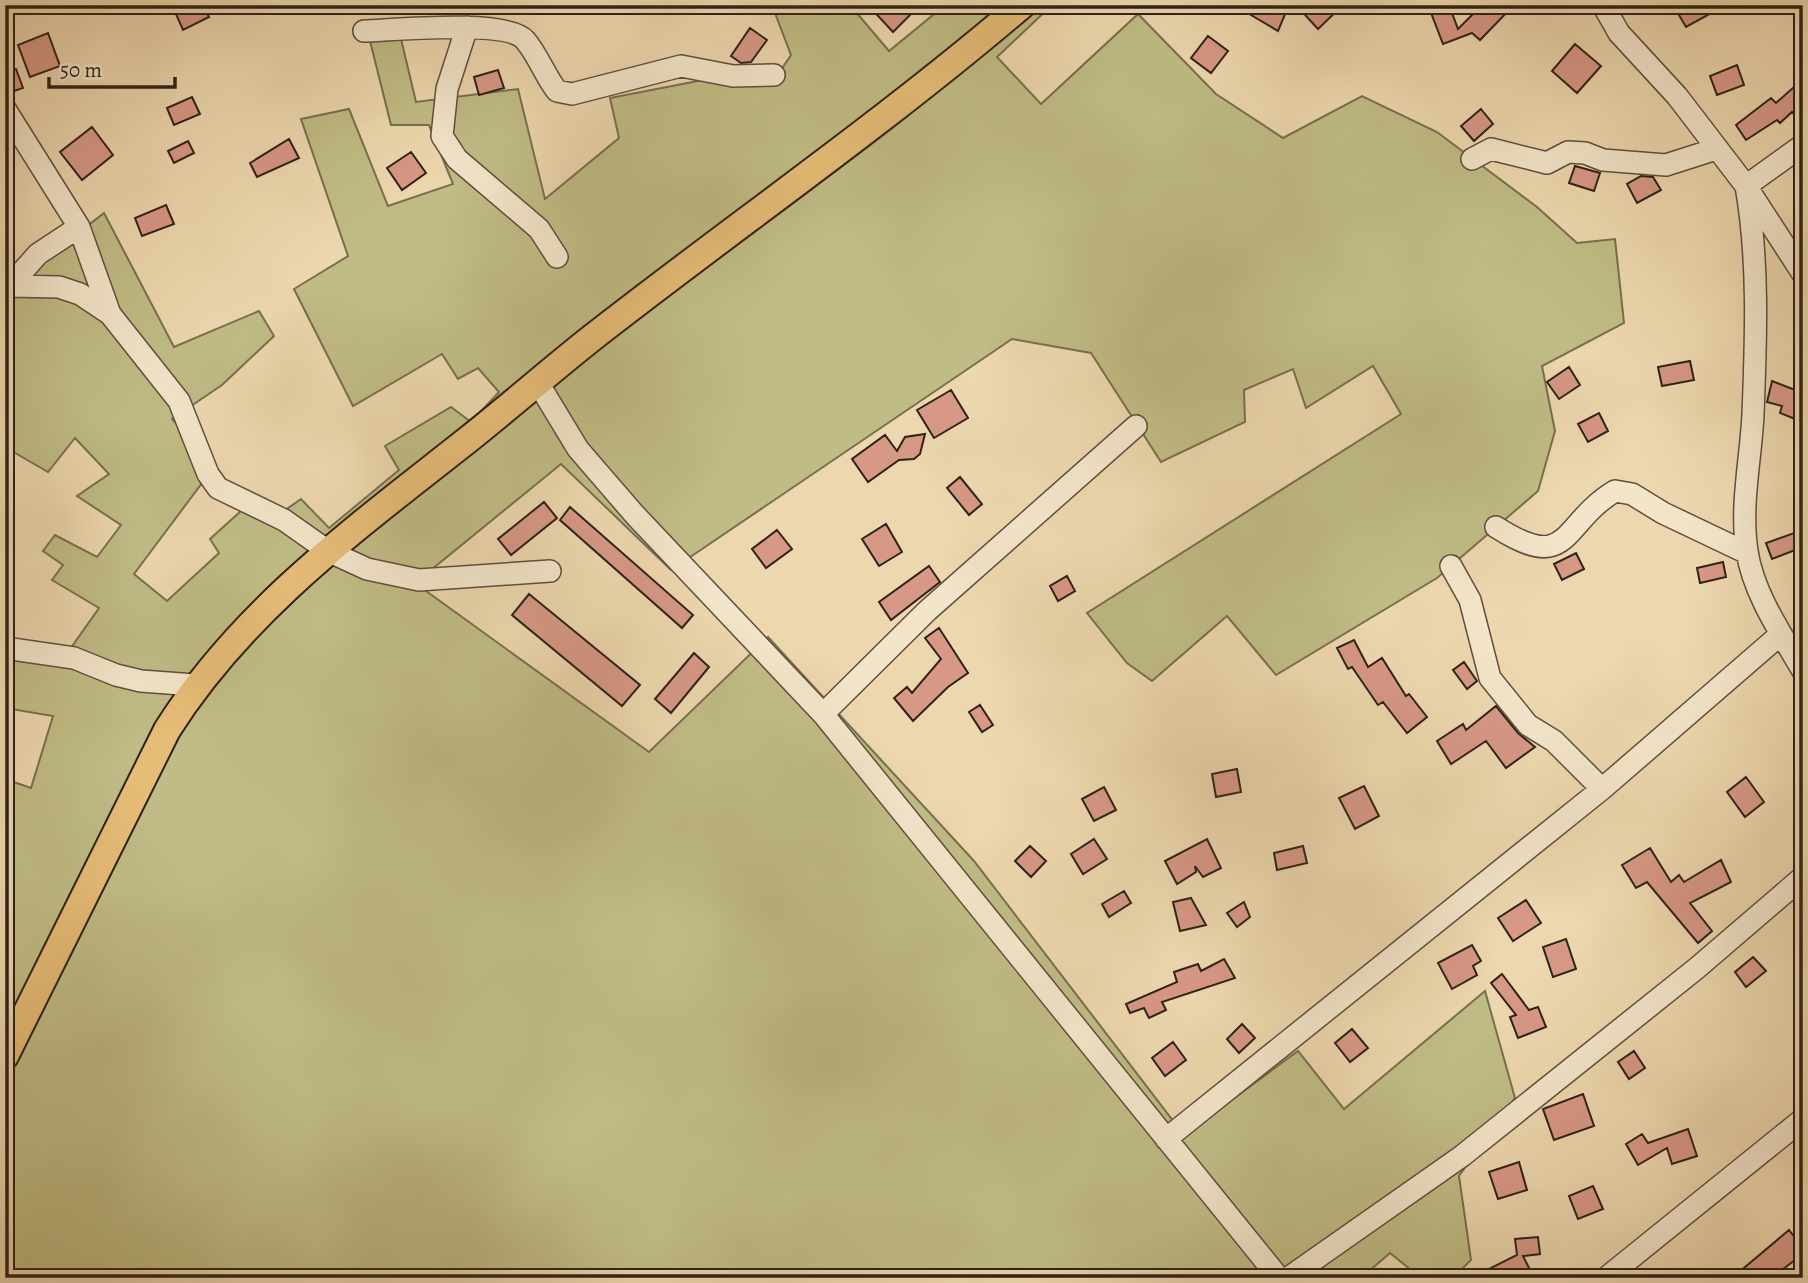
<svg xmlns="http://www.w3.org/2000/svg" width="1808" height="1283" viewBox="0 0 1808 1283" font-family="Alegreya,serif">
	<style>
		.green { fill: #c0bc85; stroke: #776f4f; stroke-width: 2 }
		.building { fill: #d79886; stroke: #2e2219; stroke-width: 2 }
		.lines { fill: none; stroke-linecap: round; stroke-linejoin: round }
		.minor-casing { stroke: #5e4f3e; stroke-width: 24 }
		.major-casing { stroke: #2e2219; stroke-width: 30 }
		.minor { stroke: #f3e5ca; stroke-width: 21 }
		.major { stroke: #e6bc77; stroke-width: 26 }
	</style>
	<rect width="100%" height="100%" fill="#edd7ae"/>
	<filter id="stains"><feTurbulence type="fractalNoise" baseFrequency=".00286" numOctaves="4"/><feColorMatrix values="0 0 0 0 .2 0 0 0 0 .09 0 0 0 0 .02 0 0 0 .5 -.17"/></filter>
	<radialGradient id="worn" r=".72"><stop offset=".6" stop-color="#630" stop-opacity="0"/><stop offset="1" stop-color="#630" stop-opacity=".3"/></radialGradient>
	<path class="green" d="M783 5H850L889 51 939 10 938 5H1052L997 57 1041 104 1138 14 1216 94 1283 138 1362 96 1437 132 1537 207 1577 243 1615 239 1624 323 1542 366 1555 431 1538 491 1437 578 1276 675 1227 616 1152 681 1127 663 1087 613 1401 414 1373 366 1306 408 1293 369 1244 390 1245 422 1161 462 1091 353 1012 339 671 570 561 464 415 583 649 752 768 637 974 861 1184 1135 1298 1051 1344 1109 1485 991 1515 1098 1459 1176 1471 1260 1453 1278H1421L1390 1253 1361 1278H5V779L31 788 53 716 5 708V665L22 643 63 659 99 608 52 580 63 565 43 551 55 535 97 557 121 525 77 496 109 474 75 438 48 472 5 447V290L104 213 174 347 259 311 274 336 222 385 172 419 214 467 134 574 167 601 219 553 210 539 252 501 268 522 301 499 329 528 399 470 385 446 451 407 471 422 499 392 478 368 458 379 442 354 353 406 294 289 348 256 301 119 349 109 388 206 453 184 429 125H391L366 25 397 22 416 102 518 89 545 199 619 138 610 98 703 80 772 83 791 55 775 13Z"/>
	<path class="building" d="M172 5H203L209 17 183 30Z
		M868 5H920L893 32Z
		M1234 5H1289L1278 31Z
		M1296 5H1343L1318 29Z
		M1428 5H1449L1458 29 1482 5H1514L1480 40 1472 33 1443 44Z
		M1687 5H1726L1686 27 1676 10Z
		M750 28 767 40 751 62 741 63 731 56Z
		M48 33 60 66 30 77 18 45Z
		M1208 36 1228 51 1211 73 1191 58Z
		M1575 44 1601 66 1577 93 1552 71Z
		M1737 65 1744 85 1717 95 1710 76Z
		M16 69 23 88 5 94V73Z
		M498 70 504 88 479 95 474 77Z
		M1803 79V110L1796 116 1792 112 1780 123 1777 120 1746 140 1736 125 1771 98 1776 103Z
		M192 97 200 114 174 125 167 108Z
		M1481 109 1493 124 1474 141 1461 126Z
		M92 127 113 155 82 180 60 152Z
		M289 139 299 158 257 177 250 163Z
		M188 141 194 153 174 163 168 151Z
		M411 152 426 173 402 190 387 168Z
		M1575 166 1600 173 1594 191 1569 183Z
		M1641 176 1653 177 1661 190 1637 203 1627 184Z
		M166 205 174 224 142 236 135 218Z
		M1690 361 1694 380 1662 386 1658 367Z
		M1569 367 1580 385 1559 399 1547 382Z
		M1772 381 1803 393 1800 421 1780 413 1782 406 1767 402Z
		M951 390 968 418 934 438 917 410Z
		M1599 413 1608 431 1588 442 1578 424Z
		M925 434 920 454 914 459 899 460 868 482 852 459 885 435 897 451 905 437Z
		M960 477 982 504 969 515 947 488Z
		M544 502 557 518 511 555 498 539Z
		M570 507 693 615 682 628 560 520Z
		M886 524 902 552 879 566 862 539Z
		M777 530 792 549 766 568 752 549Z
		M1803 530V547L1772 559 1766 543Z
		M1576 553 1584 569 1562 580 1554 564Z
		M1723 562 1726 577 1700 583 1697 568Z
		M929 566 940 582 891 620 879 602Z
		M1067 576 1075 591 1058 601 1050 586Z
		M529 594 640 685 622 706 512 615Z
		M939 628 968 673 948 687 913 721 894 698 907 687 912 693 941 659 925 638Z
		M1354 640 1368 667 1382 658 1406 696 1409 694 1427 717 1407 733 1383 702 1378 705 1352 667 1348 669 1337 648Z
		M694 653 709 667 671 713 655 699Z
		M1464 662 1477 681 1467 689 1453 670Z
		M980 705 993 725 982 732 969 712Z
		M1496 706 1518 733 1535 747 1506 768 1486 741 1451 764 1437 741 1463 724 1466 730Z
		M1237 769 1241 792 1216 797 1212 774Z
		M1746 777 1764 802 1745 817 1727 792Z
		M1364 786 1379 816 1355 829 1339 798Z
		M1104 787 1116 810 1094 821 1082 799Z
		M1094 839 1107 859 1083 874 1071 854Z
		M1207 839 1221 868 1203 877 1195 866 1196 872 1177 884 1165 861Z
		M1030 846 1046 861 1031 877 1015 861Z
		M1303 846 1307 863 1277 870 1274 853Z
		M1650 848 1671 882 1679 875 1684 882 1721 860 1731 882 1690 903 1712 931 1698 943 1647 882 1636 888 1622 865Z
		M1124 891 1131 903 1109 917 1102 904Z
		M1191 898 1206 925 1180 931 1173 902Z
		M1526 900 1541 923 1513 941 1498 918Z
		M1244 902 1250 917 1237 927 1227 913Z
		M1566 939 1576 969 1553 977 1543 947Z
		M1472 945 1481 961 1473 966 1477 975 1452 989 1438 963Z
		M1753 957 1766 971 1746 987 1735 972Z
		M1224 959 1235 978 1162 1002 1166 1010 1149 1018 1144 1008 1130 1013 1126 1004 1177 982 1174 972 1198 964 1201 971Z
		M1502 974 1529 1010 1538 1007 1546 1027 1518 1038 1510 1017 1516 1015 1491 983Z
		M1242 1024 1255 1038 1239 1053 1227 1039Z
		M1352 1029 1368 1048 1350 1062 1335 1043Z
		M1173 1042 1186 1060 1165 1076 1152 1058Z
		M1634 1051 1645 1068 1629 1079 1618 1062Z
		M1583 1094 1594 1126 1554 1140 1543 1109Z
		M1688 1129 1697 1156 1672 1164 1667 1148 1638 1165 1626 1144 1642 1134 1648 1143Z
		M1519 1162 1527 1190 1498 1199 1489 1172Z
		M1593 1186 1603 1209 1578 1219 1569 1196Z
		M1789 1230 1803 1248V1254L1771 1278H1732Z
		M1538 1237 1540 1254 1523 1256 1534 1278H1471L1517 1255 1515 1239Z"/>
	<g class="lines">
		<g class="minor-casing">
			<path id="minor" d="M1603 5 1619 33 1677 96 1746 186 1803 274
				M467 27 447 89 442 136 457 159 539 229 557 257
				M364 31C394 30 507 19 525 40 538 55 545 76 557 91L572 94 681 66 733 76 774 75
				M5 109 79 227 110 314
				M1803 145 1746 186C1759 260 1756 339 1753 414 1751 459 1740 505 1747 551 1753 593 1782 635 1803 671
				M1472 159 1491 149 1547 163 1568 152 1585 153 1603 160 1666 165 1716 149
				M10 286 59 287 80 294 110 314 179 401 208 474 218 488 284 520 328 551 367 569 419 580 550 571
				M5 291 38 254 79 227
				M538 383 578 449 635 515 823 714 1279 1278
				M1496 527C1571 575 1560 524 1615 491L1632 494 1663 513 1747 553
				M1451 566 1470 600 1490 678 1528 725 1554 741 1602 789
				M5 648 74 658 116 675 141 681 195 685
				M823 714 927 611 1136 426
				M1166 1139 1602 789 1781 634
				M1288 1278 1462 1156 1697 968 1803 877
				M1606 1278 1803 1119"/>
		</g>
		<g class="major-casing">
			<path id="major" d="M5 1056 167 730C243 609 359 526 470 438 510 406 548 373 588 341 732 228 883 124 1022 5"/>
		</g>
		<use href="#minor" class="minor"/>
		<use href="#major" class="major"/>
	</g>
	<rect width="1808" height="1283" fill="none" stroke="#edd7ae" stroke-width="28"/>
	<rect x="7" y="7" width="1794" height="1269" fill="none" stroke="#2e2219" stroke-width="3.5"/>
	<rect x="14" y="14" width="1780" height="1255" fill="none" stroke="#2e2219" stroke-width="2"/>
	<path d="M49 77v10h126v-10" fill="none" stroke="#2e2219" stroke-width="3.5"/>
	<text x="60" y="77" font-size="21" fill="#2e2219" stroke="#f3e5ca" stroke-width="5" paint-order="stroke">50 m</text>
	<rect width="100%" height="100%" filter="url(#stains)"/>
	<rect width="100%" height="100%" fill="url(#worn)"/>
</svg>
